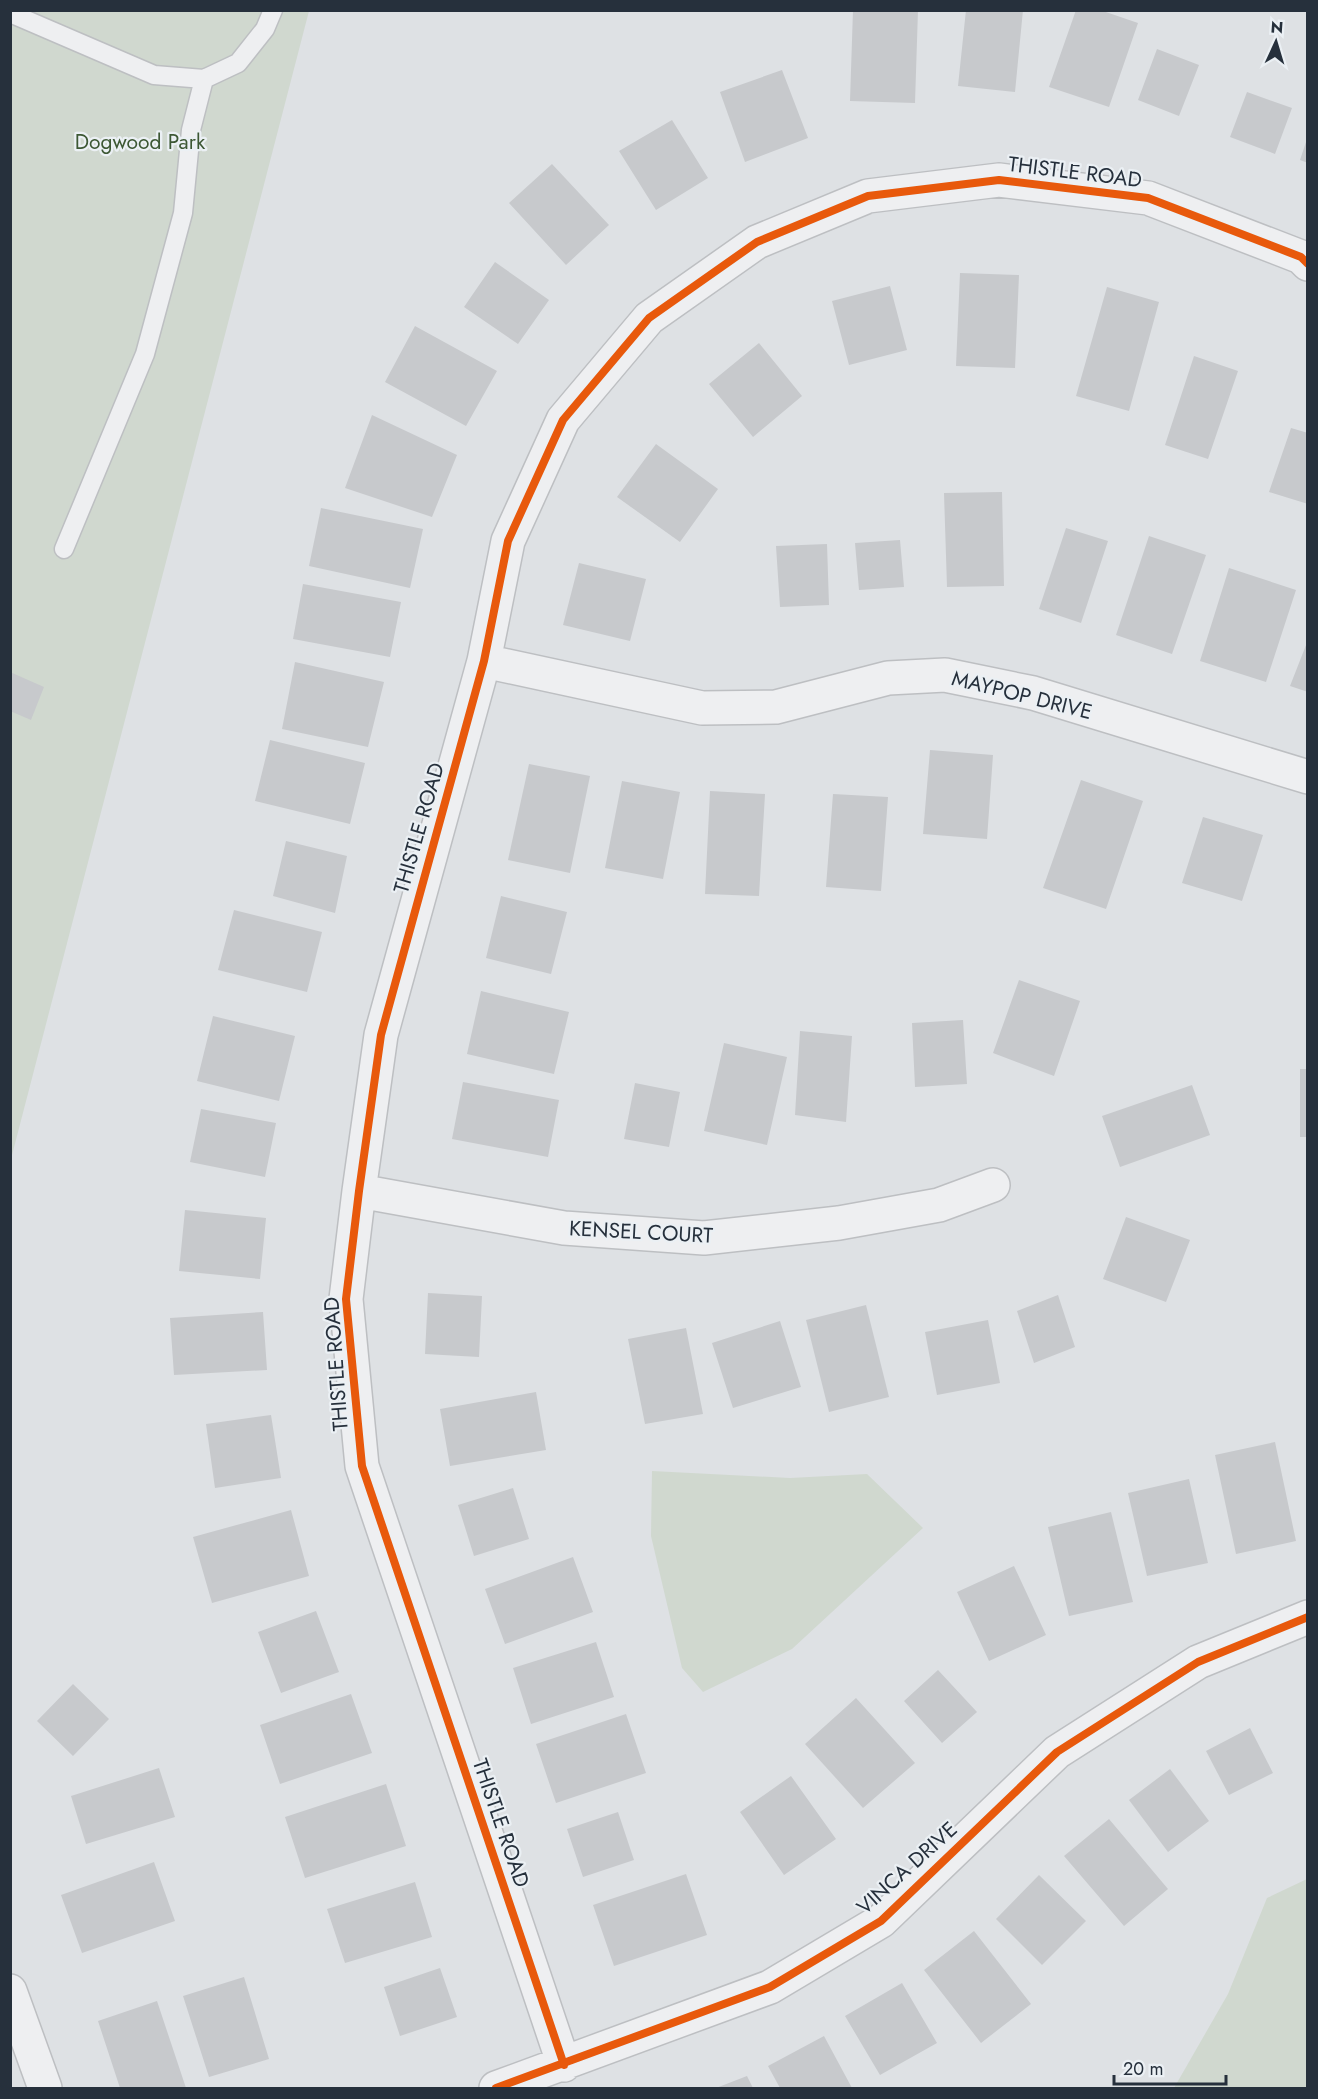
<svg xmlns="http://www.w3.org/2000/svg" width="1318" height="2099" viewBox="0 0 1318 2099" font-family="Jost,sans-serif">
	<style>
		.green { fill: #d0d8cf }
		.building { fill: #c7c9cc }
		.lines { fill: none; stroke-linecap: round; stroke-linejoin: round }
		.lane-casing { stroke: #bdbfc2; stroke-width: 21 }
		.street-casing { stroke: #bdbfc2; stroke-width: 36 }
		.lane { stroke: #eeeff1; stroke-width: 18 }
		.street { stroke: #eeeff1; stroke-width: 33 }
		.cycleway-casing { stroke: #ebf0f4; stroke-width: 11 }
		.cycleway { stroke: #e8590c; stroke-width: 8 }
		.labels { text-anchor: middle; stroke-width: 4.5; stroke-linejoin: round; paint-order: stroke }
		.park-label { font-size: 21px; fill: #3d5834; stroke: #ebf0f4 }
		.street-label { font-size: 21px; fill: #26303c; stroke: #ebf0f4 }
	</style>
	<rect width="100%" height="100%" fill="#dee1e4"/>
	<path class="green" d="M11 11H309L11 1159Z
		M652 1471 790 1478 867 1474 923 1528 792 1649 703 1692 682 1668 651 1536Z
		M1307 1879V2088H1174L1228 1994 1267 1898Z"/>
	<path class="building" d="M853 10H918L915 103 850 101Z
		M966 10H1023L1015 92 958 86Z
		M1076 10H1100L1138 23 1109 107 1049 87Z
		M1157 49 1199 65 1179 116 1138 100Z
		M782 70 808 138 745 162 720 92Z
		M1247 92 1292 108 1275 154 1230 137Z
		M672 120 708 178 656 210 619 151Z
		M1307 139H1308V163L1300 160Z
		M552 164 609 225 566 265 509 203Z
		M495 262 549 300 518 344 464 307Z
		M960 273 1019 275 1015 368 956 366Z
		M890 286 907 350 849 365 832 301Z
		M1107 287 1159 302 1129 411 1076 396Z
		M415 326 497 371 466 426 385 382Z
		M759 343 802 396 753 437 709 384Z
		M1194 356 1238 371 1208 459 1165 445Z
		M372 415 457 455 432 517 345 488Z
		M1291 428 1308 433V504L1269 492Z
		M656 444 718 489 680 542 617 497Z
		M1002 492 1004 586 947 587 944 493Z
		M321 508 423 529 410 588 309 566Z
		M1066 528 1108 541 1081 623 1039 609Z
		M1149 536 1206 555 1172 654 1116 635Z
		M900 540 904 587 859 590 855 543Z
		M827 544 829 605 780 607 776 546Z
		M579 563 646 579 630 641 563 625Z
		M1229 568 1296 590 1266 682 1200 661Z
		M303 584 401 602 390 657 293 639Z
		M1308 640V692L1290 686Z
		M295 662 384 682 368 747 282 729Z
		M10 672 44 687 31 720 10 711Z
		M270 740 365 763 350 824 255 801Z
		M930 750 993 755 987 839 923 834Z
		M529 764 590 776 570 873 508 860Z
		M1081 780 1143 801 1106 909 1043 888Z
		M622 781 680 792 663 879 605 868Z
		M710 791 765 794 759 896 705 894Z
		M833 794 888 797 881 891 826 887Z
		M1203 817 1263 835 1242 901 1182 883Z
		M286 841 347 856 335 913 273 896Z
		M501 896 567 912 551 974 486 958Z
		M234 910 322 932 307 992 218 970Z
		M1019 980 1080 1001 1054 1076 993 1053Z
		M481 991 569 1012 554 1074 467 1054Z
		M213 1016 295 1036 279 1101 197 1081Z
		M963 1020 967 1084 915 1087 912 1023Z
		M800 1031 852 1036 846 1122 795 1115Z
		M724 1043 787 1057 767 1145 704 1131Z
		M1300 1069H1308V1137H1300Z
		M463 1082 559 1100 548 1157 452 1139Z
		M635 1083 680 1092 669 1147 624 1139Z
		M1192 1085 1210 1135 1120 1167 1102 1116Z
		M201 1109 276 1123 265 1177 190 1162Z
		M185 1210 266 1218 260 1279 179 1271Z
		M1126 1217 1190 1240 1166 1302 1103 1279Z
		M428 1293 482 1296 479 1357 425 1354Z
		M1058 1295 1075 1347 1034 1363 1017 1311Z
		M866 1305 889 1397 829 1412 806 1320Z
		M263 1312 267 1370 174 1375 170 1318Z
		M988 1320 1000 1383 937 1395 925 1332Z
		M780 1321 801 1387 733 1408 712 1343Z
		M686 1328 703 1414 645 1424 628 1339Z
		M536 1392 546 1450 450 1466 440 1409Z
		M271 1415 281 1478 215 1488 206 1424Z
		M1275 1442 1296 1541 1236 1554 1215 1455Z
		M1189 1479 1208 1563 1147 1576 1128 1493Z
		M513 1488 529 1539 474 1556 458 1505Z
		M291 1510 309 1576 212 1603 193 1537Z
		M1111 1512 1133 1602 1069 1616 1048 1527Z
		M573 1557 593 1612 505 1644 485 1589Z
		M1014 1566 1046 1635 989 1661 957 1592Z
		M316 1611 339 1672 281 1693 258 1632Z
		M596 1642 614 1697 531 1724 513 1668Z
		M938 1670 977 1712 942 1743 904 1701Z
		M73 1684 109 1719 73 1756 37 1721Z
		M351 1694 372 1753 280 1784 260 1725Z
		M856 1698 915 1763 863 1808 805 1744Z
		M626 1714 646 1773 556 1803 536 1744Z
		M1250 1728 1273 1773 1229 1795 1206 1751Z
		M159 1768 175 1817 86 1844 71 1796Z
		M1170 1769 1209 1821 1168 1852 1129 1800Z
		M791 1776 836 1839 784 1875 740 1812Z
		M386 1784 406 1846 305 1878 285 1817Z
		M618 1812 634 1860 583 1877 567 1829Z
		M1109 1819 1168 1889 1124 1926 1064 1856Z
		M154 1862 175 1921 82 1953 61 1895Z
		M686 1874 707 1935 614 1966 593 1905Z
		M1039 1875 1086 1921 1042 1965 996 1919Z
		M415 1882 432 1937 345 1963 327 1909Z
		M974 1931 1031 2004 981 2043 924 1970Z
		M440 1968 457 2017 400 2036 384 1987Z
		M244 1977 269 2059 209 2077 183 1996Z
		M902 1983 937 2043 880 2075 845 2016Z
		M157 2001 186 2088H120L98 2021Z
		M824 2036 852 2088H780L768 2066Z
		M747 2076 753 2088H716Z"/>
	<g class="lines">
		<g class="lane-casing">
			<path id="lane" d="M10 13 154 75 204 79 238 63 265 29 273 10
				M64 549 145 354 183 213 191 130 204 79"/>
		</g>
		<g class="street-casing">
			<path id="street" d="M484 661 702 708 776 707 888 678 945 675 1033 693 1308 777
				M359 1191 564 1228 704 1238 839 1223 939 1205 993 1185
				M10 1991 45 2088
				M564 2065 362 1466 346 1299 359 1191 381 1035 484 661 508 541 563 420 649 318 757 242 868 196 999 180 1148 198 1301 257 1308 264
				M496 2088 770 1987 881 1921 1057 1752 1198 1662 1308 1617"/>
		</g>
		<use href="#lane" class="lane"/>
		<use href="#street" class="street"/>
		<g class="cycleway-casing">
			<path id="cycleway" d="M564 2065 362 1466 346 1299 359 1191 381 1035 484 661 508 541 563 420 649 318 757 242 868 196 999 180 1148 198 1301 257 1308 264
				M496 2088 770 1987 881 1921 1057 1752 1198 1662 1308 1617"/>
		</g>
		<use href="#cycleway" class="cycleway"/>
	</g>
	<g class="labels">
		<g class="park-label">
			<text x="140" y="149">Dogwood Park</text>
		</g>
		<g class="street-label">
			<text transform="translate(1075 172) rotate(7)" y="7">THISTLE ROAD</text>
			<text transform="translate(1022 695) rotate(14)" y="7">MAYPOP DRIVE</text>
			<text transform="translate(419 828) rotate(-74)" y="7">THISTLE ROAD</text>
			<text transform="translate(641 1232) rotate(3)" y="7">KENSEL COURT</text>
			<text transform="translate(336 1364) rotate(-94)" y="7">THISTLE ROAD</text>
			<text transform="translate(501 1823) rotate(71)" y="7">THISTLE ROAD</text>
			<text transform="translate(907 1868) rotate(-42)" y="7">VINCA DRIVE</text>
		</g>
	</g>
	<rect width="1318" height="2099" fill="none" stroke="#26303c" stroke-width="24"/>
	<g transform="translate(1276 42) rotate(4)" stroke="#ebf0f4" stroke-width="4.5" paint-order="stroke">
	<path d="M0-4.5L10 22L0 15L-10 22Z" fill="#26303c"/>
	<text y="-9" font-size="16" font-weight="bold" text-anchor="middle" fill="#26303c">N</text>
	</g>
	<path d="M1114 2075v9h112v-9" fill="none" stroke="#26303c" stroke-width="3"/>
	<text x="1123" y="2075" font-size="18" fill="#26303c" stroke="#ebf0f4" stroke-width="4.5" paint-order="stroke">20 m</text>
</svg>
